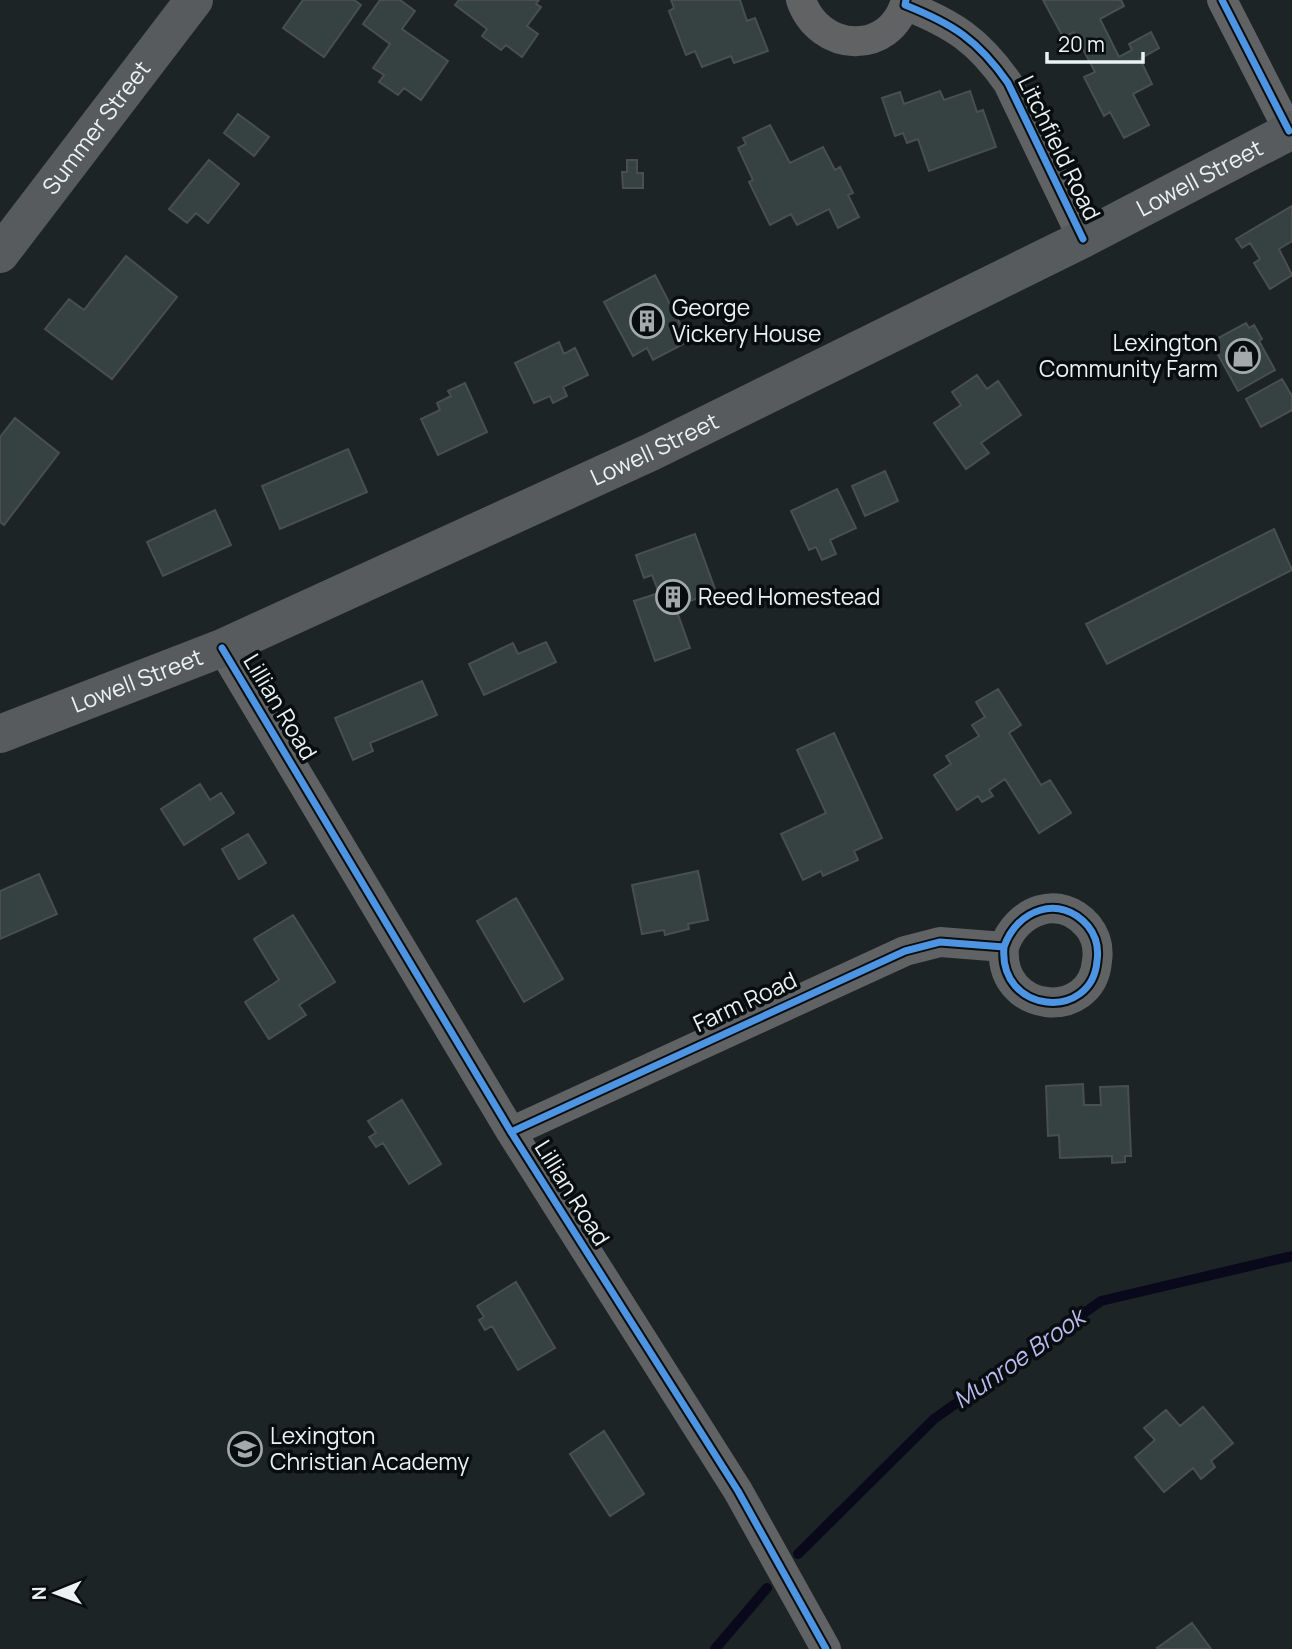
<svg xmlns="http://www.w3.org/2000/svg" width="1292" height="1649" viewBox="0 0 1292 1649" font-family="Manrope,sans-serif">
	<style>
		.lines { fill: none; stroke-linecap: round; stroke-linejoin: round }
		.stream { stroke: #09091b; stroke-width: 10 }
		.building { fill: #364141; stroke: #494f4f; stroke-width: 2 }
		.minor { stroke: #606263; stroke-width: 30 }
		.secondary { stroke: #585b5d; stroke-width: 38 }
		.cycleway-casing { stroke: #080e0f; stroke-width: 11 }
		.cycleway { stroke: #4d94e3; stroke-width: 7 }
		.labels { text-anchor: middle; stroke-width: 7; stroke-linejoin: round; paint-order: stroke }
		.street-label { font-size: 23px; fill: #eaf2f4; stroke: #080e0f }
		.poi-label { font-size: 23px; fill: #eaf2f4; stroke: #080e0f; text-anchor: start }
		.water-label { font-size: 24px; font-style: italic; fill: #babbf0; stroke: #080e0f }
	</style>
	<rect width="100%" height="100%" fill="#1c2426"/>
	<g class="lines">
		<path class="stream" d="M798 1554 934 1419 1101 1301 1292 1256
			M715 1649 767 1588"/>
	</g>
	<path class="building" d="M303 0H354L361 5 324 57 283 28Z
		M380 0H400L415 11 402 29 448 61 421 100 404 88 398 95 379 82 384 75 373 68 390 44 363 24Z
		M459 0H539L536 4 541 7 527 26 538 34 522 57 506 45 501 50 482 36 487 29 455 5Z
		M671 0H740L747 21 755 18 768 51 734 63 731 56 702 67 695 51 686 55 669 11 674 8Z
		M1043 0H1121L1124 6 1100 19 1119 57 1132 50 1129 44 1151 32 1159 48 1140 59 1152 84 1133 94 1149 125 1124 138 1110 112 1104 116 1084 77 1095 72 1074 32 1063 37Z
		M940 91 944 100 970 91 977 112 983 110 996 147 929 171 918 139 907 143 903 133 895 136 882 98 900 92 904 104Z
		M238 114 269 137 254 156 224 133Z
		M770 125 790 163 823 147 835 170 840 167 853 193 848 195 859 217 838 228 829 209 797 225 791 214 770 225 749 182 753 180 738 148 746 144 743 138Z
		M209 160 239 184 208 223 196 213 187 223 169 209Z
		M627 160H637V173H643V188H623L622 172H627Z
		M1292 206V241L1279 249 1292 275 1270 289 1254 263 1260 259 1250 243 1242 248 1236 239Z
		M126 256 177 297 112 379 45 329 69 299 84 310Z
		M655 275 689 341 653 360 647 348 633 356 604 302Z
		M1246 323 1249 328 1254 325 1262 339 1259 341 1275 370 1238 391 1211 342Z
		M559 342 564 354 575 348 588 375 563 387 567 396 553 403 550 396 534 403 515 363Z
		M977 375 987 389 998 381 1021 415 981 443 989 453 966 469 934 423 961 405 952 392Z
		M1282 379 1292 396V410L1261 427 1246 399Z
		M465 383 487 432 438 455 421 419 440 410 437 403 451 396 448 391Z
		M15 418 59 453 4 525 0 522V437Z
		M348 449 367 492 280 529 262 486Z
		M885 471 898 501 865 516 852 486Z
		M837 489 856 528 830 540 836 554 822 560 816 547 809 550 791 511Z
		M215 510 231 545 163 576 147 542Z
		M1274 529 1292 570 1107 664 1086 624Z
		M695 534 716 592 675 606 690 648 655 661 634 601 659 593 652 575 644 578 636 555Z
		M546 642 556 662 484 695 469 664 513 643 518 654Z
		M422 681 437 715 370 743 373 751 353 760 335 718Z
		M998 689 1021 725 1009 733 1041 785 1050 780 1071 813 1039 833 1005 779 989 790 993 796 982 802 978 796 957 810 934 775 951 764 946 756 979 736 972 725 985 717 976 702Z
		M834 733 882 838 854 851 858 860 823 876 821 871 803 880 781 834 826 813 797 750Z
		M200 784 210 800 221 793 234 813 184 845 161 809Z
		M248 834 266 863 239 879 222 849Z
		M698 871 708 920 688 924 689 929 665 935 664 930 642 934 632 885Z
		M39 874 57 914 0 939V891Z
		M516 898 563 979 524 1002 477 921Z
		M293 915 335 982 299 1005 306 1015 269 1039 245 1002 279 980 254 939Z
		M1083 1084 1084 1105H1101L1100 1087 1128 1086 1131 1156H1125V1162L1112 1163V1156L1060 1158 1059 1135 1048 1136 1046 1086Z
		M402 1100 441 1164 409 1184 383 1143 376 1147 369 1137 376 1133 368 1121Z
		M516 1282 555 1348 518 1370 492 1326 485 1330 479 1320 484 1317 477 1306Z
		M1203 1407 1233 1443 1211 1461 1215 1467 1201 1479 1193 1468 1164 1492 1135 1457 1155 1440 1144 1428 1166 1410 1180 1426Z
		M604 1431 644 1494 610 1516 570 1454Z
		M1192 1623 1211 1649H1158L1157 1648Z"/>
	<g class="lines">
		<path class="minor" d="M801 0C819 53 891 57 906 0
			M1222 0 1289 131
			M905 5C953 24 978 40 1008 83L1083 239
			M222 648 511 1132 738 1491 826 1649
			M511 1132 905 951 940 942 1004 947C998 1014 1092 1022 1097 961 1099 948 1096 936 1088 926 1060 893 1016 910 1004 947"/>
		<g class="secondary">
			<path id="s1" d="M0 254 194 0"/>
			<path id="s2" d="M0 734 222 648 651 452 1083 239 1292 130"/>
		</g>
		<g class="cycleway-casing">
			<path id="cycleway" d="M906 0 905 5C953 24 978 40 1008 83L1083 239
				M1222 0 1289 131
				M222 648 511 1132 738 1491 826 1649
				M511 1132 905 951 940 942 1004 947C998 1014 1092 1022 1097 961 1099 948 1096 936 1088 926 1060 893 1016 910 1004 947"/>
		</g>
		<use href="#cycleway" class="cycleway"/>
	</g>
	<defs>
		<g id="building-ring" transform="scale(1.75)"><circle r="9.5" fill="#080e0f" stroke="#a2aaac" stroke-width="1.5"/><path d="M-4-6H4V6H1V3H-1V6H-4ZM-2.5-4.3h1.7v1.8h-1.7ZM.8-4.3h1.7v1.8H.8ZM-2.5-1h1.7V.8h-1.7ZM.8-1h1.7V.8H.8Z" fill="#a2aaac"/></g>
		<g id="shop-ring" transform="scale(1.75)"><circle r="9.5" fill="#080e0f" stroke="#a2aaac" stroke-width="1.5"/><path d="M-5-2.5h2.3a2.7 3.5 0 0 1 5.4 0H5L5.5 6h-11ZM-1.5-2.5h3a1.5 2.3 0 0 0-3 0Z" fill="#a2aaac"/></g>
		<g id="school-ring" transform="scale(1.75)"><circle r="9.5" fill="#080e0f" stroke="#a2aaac" stroke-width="1.5"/><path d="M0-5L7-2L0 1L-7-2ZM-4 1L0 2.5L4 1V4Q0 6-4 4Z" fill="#a2aaac"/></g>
	</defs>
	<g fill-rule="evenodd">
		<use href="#building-ring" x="647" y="321"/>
		<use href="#shop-ring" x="1243" y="356"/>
		<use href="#building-ring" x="673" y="597"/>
		<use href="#school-ring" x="245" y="1449"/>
	</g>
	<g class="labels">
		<g class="street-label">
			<text dy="8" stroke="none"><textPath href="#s1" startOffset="159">Summer Street</textPath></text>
			<text transform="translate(1059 148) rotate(64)" y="8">Litchfield Road</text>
			<text dy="8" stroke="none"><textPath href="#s2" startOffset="1323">Lowell Street</textPath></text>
			<text dy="8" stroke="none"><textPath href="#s2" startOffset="714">Lowell Street</textPath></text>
			<text dy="8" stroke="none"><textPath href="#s2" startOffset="147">Lowell Street</textPath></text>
			<text transform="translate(280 707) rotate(59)" y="8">Lillian Road</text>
			<text transform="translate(745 1002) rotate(-25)" y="8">Farm Road</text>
			<text transform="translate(572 1193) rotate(58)" y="8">Lillian Road</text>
		</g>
		<g class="poi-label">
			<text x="672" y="316">George<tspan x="672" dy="26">Vickery House</tspan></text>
			<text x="1218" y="351" text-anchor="end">Lexington<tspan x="1218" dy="26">Community Farm</tspan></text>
			<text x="698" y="605">Reed Homestead</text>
			<text x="270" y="1444">Lexington<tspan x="270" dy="26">Christian Academy</tspan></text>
		</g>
		<g class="water-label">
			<text transform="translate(1019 1359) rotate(-35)" y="8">Munroe Brook</text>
		</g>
	</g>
	<g transform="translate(56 1593) rotate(269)" stroke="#080e0f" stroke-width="5" paint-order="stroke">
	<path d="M0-5L12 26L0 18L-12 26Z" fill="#eaf2f4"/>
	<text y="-10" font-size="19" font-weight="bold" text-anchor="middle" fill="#eaf2f4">N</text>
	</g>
	<path d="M1047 52v10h96v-10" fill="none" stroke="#eaf2f4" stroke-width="3.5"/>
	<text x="1058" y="52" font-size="21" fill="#eaf2f4" stroke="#080e0f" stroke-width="5" paint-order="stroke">20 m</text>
</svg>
